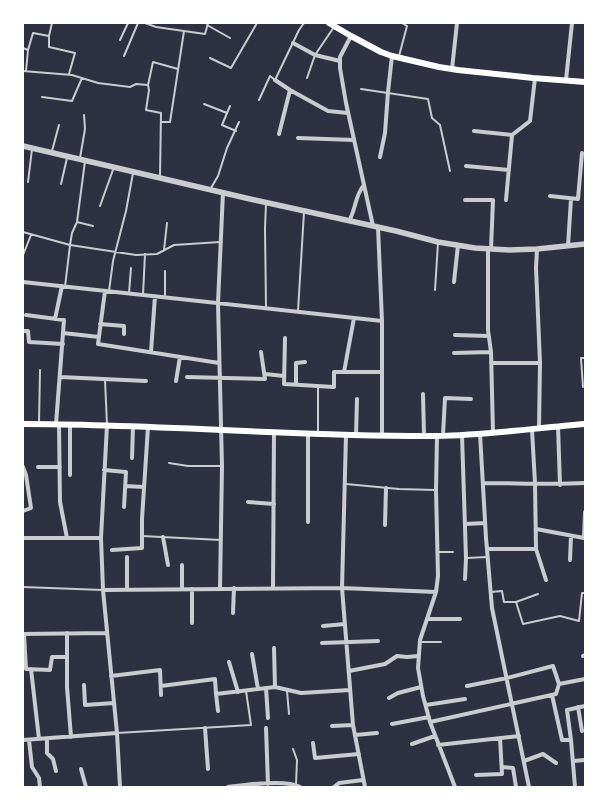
<svg xmlns="http://www.w3.org/2000/svg" width="608" height="810" viewBox="0 0 608 810" font-family="Signika,sans-serif">
	<style>
		.lines { fill: none; stroke-linecap: round; stroke-linejoin: round }
		.service { stroke: #caccd0; stroke-width: 2 }
		.minor { stroke: #caccd0; stroke-width: 4 }
		.tertiary { stroke: #caccd0; stroke-width: 5.5 }
		.secondary { stroke: #fff; stroke-width: 6 }
	</style>
	<rect width="100%" height="100%" fill="#2d3142"/>
	<g class="lines">
		<path class="service" d="M145 23 156 27 205 34 208 23
			M207 25 230 38
			M49 36V47L75 53 69 74
			M120 40 128 23
			M23 48 28 50
			M124 56 138 23
			M399 56 407 26 402 23
			M210 58 231 68 257 23
			M23 71 72 75 98 83 130 87 136 84 148 85
			M26 71 28 50 33 33 49 36 52 23
			M307 78 315 55 334 27
			M361 89 428 99 432 118 440 125 450 171
			M42 97 72 101 82 78
			M259 100 270 76 275 80 299 30 304 23
			M204 104 227 113
			M230 106 222 125 236 131
			M161 122H170L184 31
			M52 151 59 125
			M80 158 85 129 84 115
			M160 176 161 113 146 110 149 90 148 85 153 62 178 69
			M28 182 32 149
			M61 184 67 158
			M211 188 218 176 227 148 239 122
			M100 206 114 167
			M77 222 93 226
			M23 232 70 245 136 255 157 254 174 245 220 242
			M164 250 167 223
			M23 255 31 235
			M65 287 70 245 72 233 77 222 85 161
			M435 290 438 243
			M109 291 113 261 126 211 133 173
			M129 293 131 268
			M143 295 145 254
			M165 297V271
			M266 307 265 228 266 204
			M298 311 304 212
			M105 380 107 425
			M583 387 581 358H585
			M39 423 40 370
			M318 432V387
			M169 463 188 466H222
			M346 484 399 489 435 490
			M142 536 221 540
			M438 552H453
			M467 558 487 557
			M23 587 103 590
			M491 592 502 591 504 602H516
			M538 594 516 602 523 624 560 616 579 621 582 593H585
			M420 642H441
			M287 691 289 714
			M117 733 251 725 246 691
			M293 749 297 760 296 785"/>
		<path class="minor" d="M351 36 340 57V68L346 103 373 226
			M293 43 315 55 340 61
			M452 69 457 23
			M275 80 290 90 328 111 348 113
			M566 80 572 23
			M474 131 512 135
			M279 134 290 90
			M298 138 354 140
			M380 157 385 133 388 92 392 56
			M466 166 509 170
			M550 196 578 199 582 153
			M465 200H493L491 249
			M506 200 512 135 530 121 535 78
			M349 221C356 209 355 195 364 185
			M378 227 382 321V435
			M568 246 571 199
			M488 249V330L491 352 493 433
			M537 249 536 268 540 363 539 429
			M23 282 382 321
			M454 282 458 245
			M105 291 98 344 219 363
			M26 315 64 320 56 424
			M55 319 62 286
			M100 324 124 326V334
			M23 331H28L29 342 63 344
			M63 333 99 337
			M455 335 489 336
			M285 338 284 384 334 387V372H382
			M151 352 155 296
			M454 353 491 352
			M491 363H540
			M344 372 354 318
			M265 374 284 376
			M60 377 146 381
			M187 377 265 379 261 352
			M176 381 180 357
			M296 385V363L305 362
			M423 394 424 435
			M59 424 60 502 67 538
			M107 425 101 538 103 590 117 733 120 787
			M558 426 560 485
			M532 430 535 483 536 549 546 580
			M480 434 486 538 492 608 529 787
			M346 435 342 588 353 725 365 787
			M356 435 357 399
			M443 435 445 398 471 399
			M462 435 466 558 465 579
			M437 436 436 490 438 576 436 592 420 640 418 668 423 696 430 722 455 787
			M132 458 133 427
			M23 467 26 475 31 508 23 511
			M38 467H60
			M104 470 126 472 124 507
			M70 475V424
			M483 483C517 483 551 485 585 483
			M125 486 144 487
			M248 502 274 504
			M308 522V433
			M465 524 485 523
			M385 525 386 488
			M536 529 584 538 585 512
			M163 537 168 565
			M23 538H101
			M487 549H536
			M112 550 142 548V519L148 427
			M570 560 571 536
			M220 588 222 466 218 303 223 192
			M273 588 274 432
			M182 589V565
			M192 589V623
			M103 590 342 588 436 592
			M127 590V557
			M233 613 234 588
			M427 619H460
			M323 626 345 624
			M67 633V687L71 737
			M23 634 106 633
			M24 634 26 669 50 670 52 657H66
			M322 643 378 641
			M274 648 275 687
			M252 654 258 689
			M583 656 585 655
			M229 662 238 692
			M31 669 39 739
			M349 671 385 664 397 656 407 657 418 656
			M111 676 160 670 161 695
			M84 685 85 705 114 703
			M161 686 215 679 216 694
			M467 686 507 678 553 666 559 684
			M266 688 268 718
			M552 695 562 740H571
			M389 698 398 693 421 687
			M426 705 465 699
			M578 707 582 731
			M218 711 216 694 275 687 301 693 350 690
			M430 722 556 694 559 684 585 679
			M392 724 429 717
			M332 726 353 725
			M205 728 208 769
			M266 728 268 784
			M355 735 377 733
			M47 739V753L53 759 56 771
			M23 740 117 733
			M29 740 32 767 39 778 40 787
			M313 743 315 758 359 754
			M412 744 435 736
			M438 745 519 736
			M524 761 543 754 556 763
			M573 761 585 760
			M502 767 513 768 516 787
			M81 769 86 787
			M476 775 502 774 500 738
			M228 787C244 785 286 779 300 787
			M334 787 339 783 363 780
			M575 787 571 740 567 710 585 706"/>
		<path class="tertiary" d="M23 146 250 199 396 231 438 242 475 248 509 250 537 249 585 244"/>
		<path class="secondary" d="M329 23 351 36 381 52 392 56 439 67 458 70 533 78 585 82
			M23 424C161 424 299 437 437 436 487 435 536 428 585 424"/>
	</g>
	<rect width="608" height="810" fill="none" stroke="#ffffff" stroke-width="48"/>
</svg>
